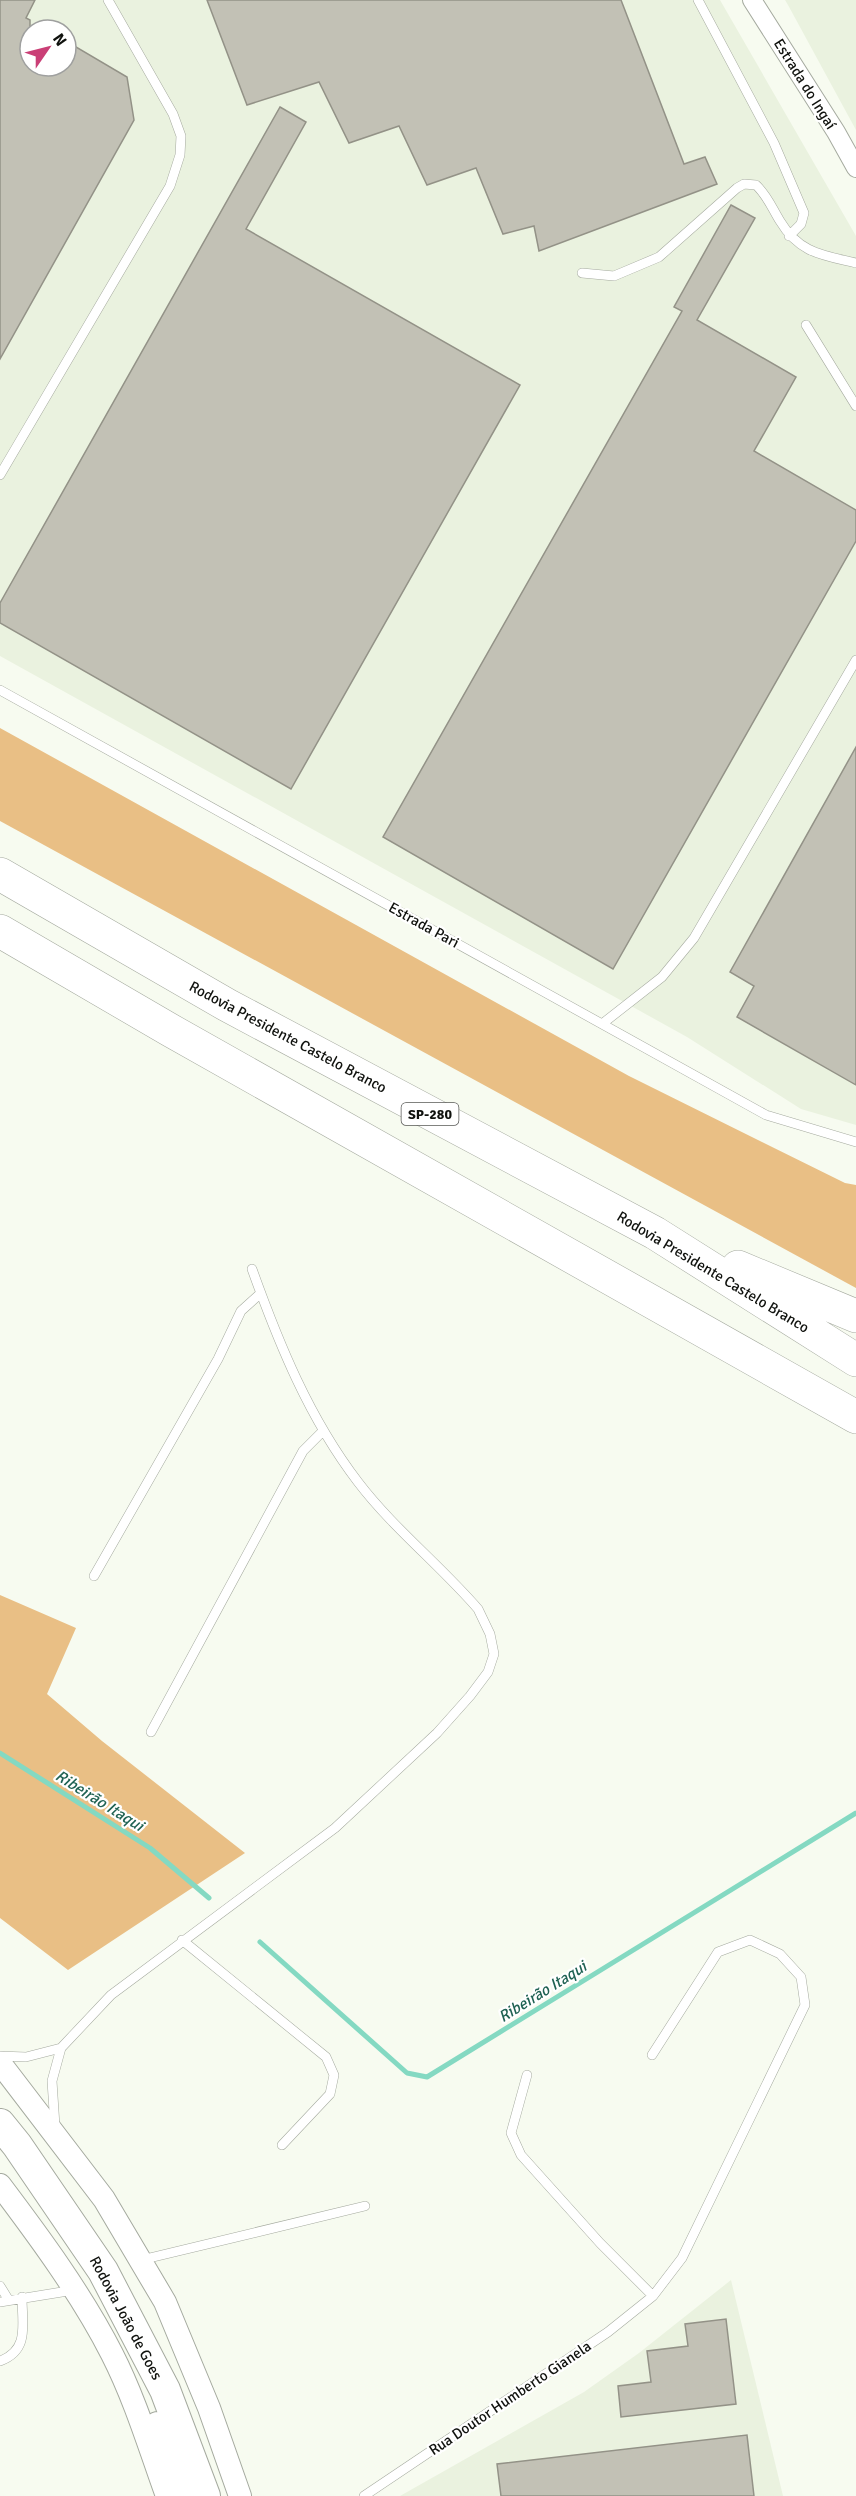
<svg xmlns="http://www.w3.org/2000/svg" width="856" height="2496" viewBox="0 0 856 2496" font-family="Signika,sans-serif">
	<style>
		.built { fill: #eaf2df; fill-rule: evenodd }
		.forest { fill: #e9bf85 }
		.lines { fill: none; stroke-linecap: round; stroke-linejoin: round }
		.stream { stroke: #84d9c2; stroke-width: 5 }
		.building { fill: #c2c1b5; stroke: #939287; stroke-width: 1.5 }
		.service-casing { stroke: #a5aa9f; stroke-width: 10 }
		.minor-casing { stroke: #a5aa9f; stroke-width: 20 }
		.tertiary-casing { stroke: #a5aa9f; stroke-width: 24 }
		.trunk-casing { stroke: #a5aa9f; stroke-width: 32 }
		.motorway-casing { stroke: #a5aa9f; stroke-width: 34 }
		.service { stroke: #fff; stroke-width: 9 }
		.minor { stroke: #fff; stroke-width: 18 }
		.tertiary { stroke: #fff; stroke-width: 22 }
		.trunk { stroke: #fff; stroke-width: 30 }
		.motorway { stroke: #fff; stroke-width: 33 }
		.labels { text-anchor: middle; stroke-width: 4.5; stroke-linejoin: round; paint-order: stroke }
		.shield { fill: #fff; stroke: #585956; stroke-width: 1.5 }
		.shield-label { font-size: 14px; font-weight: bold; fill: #10120e }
		.street-label { font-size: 15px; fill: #10120e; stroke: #fff }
		.water-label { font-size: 16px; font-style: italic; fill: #1f6253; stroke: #fff }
	</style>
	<rect width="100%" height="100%" fill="#f7fbf0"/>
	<path class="built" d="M0 0H720L856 236V1125L801 1109 687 1037 0 656ZM30 30H66V66H30Z
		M785 0H856V130L788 5Z
		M731 2280 783 2496H400L584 2392 639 2353Z"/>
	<path class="forest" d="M0 728 629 1076 845 1183 856 1185V1288L0 821Z
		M0 1595 76 1628 47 1694 102 1741 245 1853 68 1970 0 1918Z"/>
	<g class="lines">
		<path class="stream" d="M0 1753 150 1848 209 1898
			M260 1942 407 2073 427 2077 856 1813"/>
	</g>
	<path class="building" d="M0 0H35L26 18 30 20V66H66V41L127 77 134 120 0 359Z
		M207 0H621L684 164 705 157 717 184 539 251 534 226 503 234 476 168 427 185 399 126 349 143 319 82 247 105Z
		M280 107 306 122 246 229 520 385 291 789 0 623V603Z
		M731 205 755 218 697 320 796 377 754 451 856 510V541L613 969 383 837 682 311 674 307Z
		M856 747V1085L737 1017 754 986 730 972Z
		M726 2319 736 2404 621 2417 618 2386 651 2382 647 2351 688 2346 685 2324Z
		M747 2435 754 2496H501L497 2464Z"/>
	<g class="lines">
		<g class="service-casing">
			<path id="service" d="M698 0 774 143 804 213 801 224 789 236
				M582 273 614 276 659 257 737 188 744 184 756 185C767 195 772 208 780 221 799 253 822 255 856 263
				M806 325 856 406
				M0 475 170 186 180 155 181 136 173 114 108 0
				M0 690 766 1115 856 1142
				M602 1024 662 977 694 938 856 660
				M94 1576 218 1359 241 1311 261 1293
				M151 1732 303 1451 323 1431
				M182 1940 326 2057 334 2075 330 2094 282 2145
				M0 2056 26 2057 61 2048
				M527 2075 511 2133 521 2155 600 2243 653 2296
				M55 2126 52 2081 61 2048 111 1995 335 1828 437 1733 470 1696 488 1672 494 1654 490 1634 478 1609C440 1565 393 1528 358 1482 309 1418 279 1344 252 1269
				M141 2260 365 2206
				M0 2286 8 2299
				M0 2302 68 2291
				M0 2361C30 2350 22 2324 22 2297
				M364 2496 608 2332 653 2296 682 2258 805 2005 801 1977 780 1954 750 1940 718 1952 652 2055"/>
		</g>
		<g class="minor-casing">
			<path id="minor" d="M752 0 836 132 856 168"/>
		</g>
		<g class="tertiary-casing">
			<path id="tertiary" d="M0 2063 104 2199 165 2302 209 2408 240 2496
				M0 2185C40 2238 82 2295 112 2354 135 2399 150 2449 167 2496"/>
		</g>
		<g class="trunk-casing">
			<path id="trunk" d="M0 2124 17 2145 103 2271 165 2390 205 2496
				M158 2427 167 2448 181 2496"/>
		</g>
		<g class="motorway-casing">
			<path id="motorway" d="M0 874 227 1005 655 1233 856 1360
				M0 931 170 1030 856 1417
				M738 1267 856 1316"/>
		</g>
		<use href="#service" class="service"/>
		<use href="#minor" class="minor"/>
		<use href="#tertiary" class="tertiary"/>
		<use href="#trunk" class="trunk"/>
		<use href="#motorway" class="motorway"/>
	</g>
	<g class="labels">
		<rect class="shield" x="401.5" y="1103" width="57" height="22" rx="4.5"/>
		<g class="shield-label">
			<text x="430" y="1119">SP-280</text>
		</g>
		<g class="street-label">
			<text transform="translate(805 84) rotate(58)" y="5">Estrada do Ingaí</text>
			<text transform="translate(424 925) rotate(29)" y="5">Estrada Pari</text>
			<text transform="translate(288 1037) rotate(28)" y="5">Rodovia Presidente Castelo Branco</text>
			<text transform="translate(713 1272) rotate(31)" y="5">Rodovia Presidente Castelo Branco</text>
			<text transform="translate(126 2318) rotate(62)" y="5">Rodovia João de Goes</text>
			<text transform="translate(510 2398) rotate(-34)" y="5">Rua Doutor Humberto Gianela</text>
		</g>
		<g class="water-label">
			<text transform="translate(100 1800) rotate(32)" y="6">Ribeirão Itaqui</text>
			<text transform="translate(542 1991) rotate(-32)" y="6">Ribeirão Itaqui</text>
		</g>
	</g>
	<g transform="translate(48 48) rotate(55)"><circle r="28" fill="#ffffff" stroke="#9fa09f" stroke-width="1.5"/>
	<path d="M0-4.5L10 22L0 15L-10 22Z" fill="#ca3f76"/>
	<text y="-9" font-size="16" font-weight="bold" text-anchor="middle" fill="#10120e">N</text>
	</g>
</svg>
